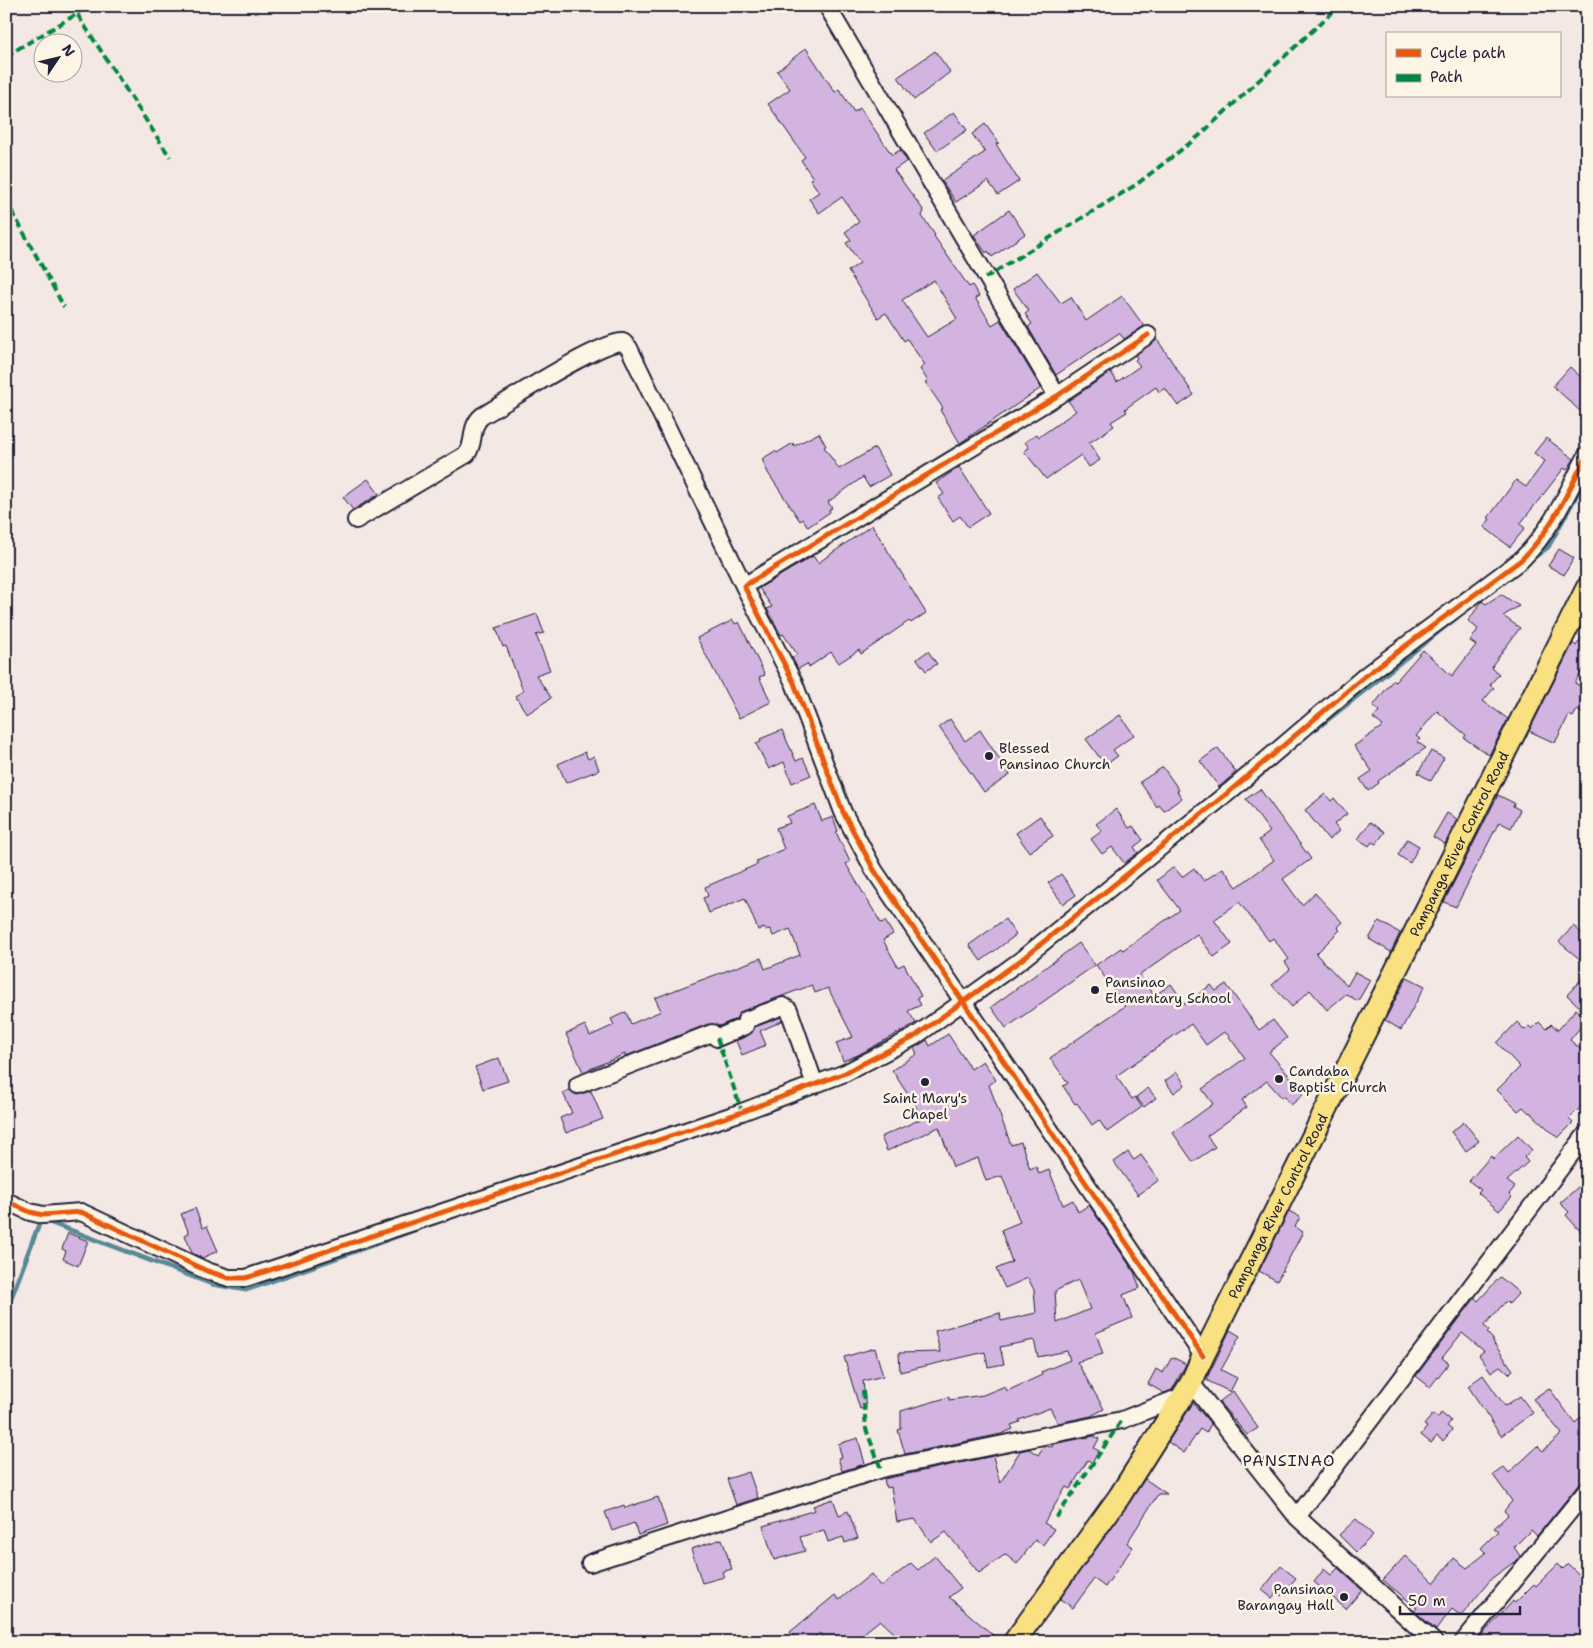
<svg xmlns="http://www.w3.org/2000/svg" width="1593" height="1648" viewBox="0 0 1593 1648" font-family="'Shantell Sans',sans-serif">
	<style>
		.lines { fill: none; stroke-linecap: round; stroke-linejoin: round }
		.stream { stroke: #588997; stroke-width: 5 }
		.building { fill: #d3b3e0; stroke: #22223b; fill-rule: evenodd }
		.minor-casing { stroke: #22223b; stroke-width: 20 }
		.major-casing { stroke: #22223b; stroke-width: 25 }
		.minor { stroke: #fcf5e5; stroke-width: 16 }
		.major { stroke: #f9e181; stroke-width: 21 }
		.quiet { stroke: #00873e; stroke-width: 4; stroke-dasharray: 8 4; stroke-linecap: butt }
		.cycleway-casing { stroke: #fcf5e5; stroke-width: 8 }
		.cycleway { stroke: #e8590c; stroke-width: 5 }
		.poi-dot { fill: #22223b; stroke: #fcf5e5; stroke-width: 2 }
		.labels { text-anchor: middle; stroke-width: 5; stroke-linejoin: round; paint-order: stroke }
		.poi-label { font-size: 14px; fill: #22223b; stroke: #fcf5e5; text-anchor: start }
		.street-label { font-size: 14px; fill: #22223b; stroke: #fcf5e5 }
		.quarter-label { font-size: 16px; letter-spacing: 1px; fill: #22223b; stroke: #fcf5e5 }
	</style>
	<rect width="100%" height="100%" fill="#f4e8e4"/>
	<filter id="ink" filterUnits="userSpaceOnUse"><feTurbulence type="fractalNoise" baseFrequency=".02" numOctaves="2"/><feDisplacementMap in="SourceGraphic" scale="10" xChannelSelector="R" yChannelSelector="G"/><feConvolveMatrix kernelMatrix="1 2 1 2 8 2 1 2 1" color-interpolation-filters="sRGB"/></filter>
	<g filter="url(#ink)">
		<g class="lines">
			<path class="stream" d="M1529 561 1548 547 1587 476
				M1317 728 1457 617
				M6 1311 41 1219 212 1284 246 1290 443 1220"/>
		</g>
		<path class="building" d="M806 48 835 92 839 89 854 112 860 108 892 155 900 150 907 161 894 170 924 211 922 216 935 235 934 236 969 287 972 285 979 296 975 298 992 325 1000 320 1041 388 960 443 940 410 943 408 925 382 928 381 920 369 925 365 907 339 904 341 886 313 878 318 848 271 860 263 846 243 851 240 845 232 859 222 842 197 819 213 809 199 819 192 810 179 813 178 801 160 805 157 768 104 790 89 777 71ZM934 280 957 319 927 337 902 300Z
			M935 51 950 72 914 100 898 77Z
			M954 112 967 130 937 151 924 133Z
			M985 124 999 143 996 144 1019 181 998 195 988 181 956 202 942 181 985 152 972 134Z
			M1009 210 1025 234 992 257 988 251 986 253 974 235Z
			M1037 272 1061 303 1071 297 1086 321 1122 296 1144 326 1124 339 1119 333 1056 375 1028 327 1032 324 1025 314 1029 311 1013 289Z
			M1157 339 1194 395 1178 406 1165 388 1159 392 1156 387 1125 409 1127 412 1111 422 1114 426 1089 443 1100 460 1089 467 1081 455 1046 479 1024 451 1029 448 1025 442 1037 434 1039 437 1076 411 1068 401 1111 372 1117 382 1140 366 1135 360 1137 358 1135 355Z
			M1570 367 1587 383V403L1580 411 1553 386Z
			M819 433 826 446 824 447 839 469 875 448 890 475 869 487 863 477 828 502 832 508 829 510 830 512 808 527 803 519 800 521 768 473 762 459 775 451 777 453 793 443 794 446Z
			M1546 438 1574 459 1567 470 1564 468 1520 524 1525 528 1510 547 1484 527 1490 519 1488 518 1516 480 1526 487 1545 461 1534 453Z
			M959 467 989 513 968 527 960 516 953 521 938 498 944 494 936 483Z
			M368 479 379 494 353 510 343 497Z
			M872 525 926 613 911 623 909 621 861 654 859 650 839 663 831 652 809 667 807 664 798 669 792 658 797 654 783 634 781 635 767 609 772 607 759 588 813 556 818 563Z
			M1559 549 1574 558 1564 575 1548 566Z
			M1501 594 1519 606 1503 616 1520 628 1493 664 1492 668 1499 674 1490 685 1494 688 1483 701 1508 719 1489 755 1464 738 1466 735 1437 711 1416 736 1420 739 1417 742 1426 748 1378 781 1379 783 1368 791 1360 779 1372 771 1354 746 1383 726 1373 718 1379 711 1373 706 1393 680 1395 682 1423 650 1452 676 1476 645 1470 641 1478 629 1468 621 1482 601 1486 604Z
			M537 614 544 633 536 635 550 670 536 675 551 698 527 714 515 696 523 691 506 646 503 647 496 628Z
			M733 620 735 624 739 622 765 675 759 677 771 702 739 718 697 638Z
			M1587 630V662L1575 683 1587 690V716L1577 710 1573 717 1569 715 1555 743 1529 731 1573 643 1576 646Z
			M928 651 937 664 926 671 917 659Z
			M1120 715 1134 735 1113 750 1118 756 1105 765 1086 739Z
			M950 719 965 741 980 730 1010 775 984 792 939 727Z
			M782 730 796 761 803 758 811 775 792 783 784 762 769 769 756 744 761 742 760 739Z
			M1218 748 1236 772 1219 787 1200 761Z
			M1431 751 1444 758 1431 781 1418 773Z
			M585 752 588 759 594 756 599 770 566 783 558 764Z
			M1163 767 1179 790 1177 791 1182 798 1164 811 1159 805 1157 807 1140 782Z
			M1260 789 1311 859 1283 879 1302 905 1315 893 1342 922 1337 927 1340 930 1316 954 1347 986 1355 972 1370 980 1358 1001 1346 994 1327 1010 1310 990 1292 1007 1272 985 1290 969 1285 962 1289 959 1273 938 1269 941 1239 902 1214 920 1232 944 1214 957 1197 934 1140 975 1154 996 1171 984 1185 1004 1211 985 1216 991 1226 984 1259 1030 1273 1020 1287 1038 1269 1052 1297 1085 1295 1086 1303 1095 1291 1105 1284 1096 1282 1098 1267 1081 1242 1100 1247 1107 1207 1136 1215 1147 1193 1162 1173 1133 1213 1104 1202 1089 1245 1058 1227 1034 1224 1032 1206 1045 1191 1024 1116 1076 1132 1099 1135 1097 1142 1107 1107 1132 1099 1120 1092 1125 1077 1103 1075 1104 1063 1086 1068 1083 1050 1058 1125 1006 1096 965 1121 948 1123 950 1180 910 1157 880 1174 867 1182 877 1194 868 1204 881 1223 868 1237 887 1274 860 1259 840 1270 832 1246 799Z
			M1325 794 1331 801 1334 798 1347 814 1334 824 1339 831 1329 840 1305 810Z
			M1498 795 1514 803 1513 806 1520 810 1511 828 1499 822 1456 907 1444 902Z
			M815 805 822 821 833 817 838 831 836 832 850 862 846 864 881 923 885 921 893 934 883 940 898 967 904 964 921 996 917 998 921 1005 908 1011 916 1023 858 1055 843 1061 836 1043 853 1037 828 988 815 993 812 985 742 1011 736 1019 719 1026 708 1024 626 1056 625 1054 583 1072 566 1034 585 1025 590 1036 614 1025 611 1019 626 1012 631 1024 661 1011 655 998 688 985 761 958 765 969 800 955 790 929 773 936 770 929 765 930 764 928 758 930 745 898 709 913 703 898 708 896 705 887 758 864 756 861 784 849 776 828 790 823 787 816Z
			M1116 809 1129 828 1133 826 1143 840 1134 847 1138 853 1124 863 1112 847 1102 854 1091 839 1102 831 1096 824Z
			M1447 813 1457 819 1445 844 1433 837Z
			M1040 816 1053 836 1029 852 1016 833Z
			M1370 822 1385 832 1376 844 1372 842 1369 846 1358 839Z
			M1407 839 1419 846 1410 863 1398 855Z
			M1061 874 1076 895 1063 904 1048 883Z
			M1005 919 1016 935 981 961 969 945Z
			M1379 921 1400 933 1391 952 1369 939Z
			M1573 926 1587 937V965L1559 942Z
			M1079 943 1095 965 1006 1028 991 1007Z
			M1587 973V1014L1567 995Z
			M1407 977 1425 986 1401 1030 1385 1020Z
			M1576 1009 1587 1019 1570 1040 1587 1055V1101L1569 1119 1573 1123 1558 1138 1530 1112 1529 1113 1523 1107 1518 1111 1497 1090 1520 1067 1497 1043 1517 1022 1525 1030 1529 1026 1532 1029 1539 1022 1546 1029 1551 1024 1558 1030Z
			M781 1017 782 1021 760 1031 766 1045 742 1055 736 1041 749 1035 755 1027Z
			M948 1034 971 1069 983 1061 996 1080 989 1085 1011 1145 1021 1142 1030 1169 1036 1166 1039 1174 1049 1170 1063 1205 1073 1200 1078 1212 1089 1205 1134 1272 1140 1288 1123 1295 1132 1318 1096 1333 1103 1354 1077 1362 1104 1409 1091 1416 1058 1423 1050 1408 1019 1420 1020 1422 1011 1425 1013 1429 1001 1434 905 1454 898 1430 901 1429V1411L949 1397V1400L983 1395 1005 1386 1007 1391 1042 1375 1041 1372 1070 1360 1067 1351 1038 1357 1034 1340 1000 1347 1004 1364 988 1367 985 1352 900 1372 899 1353 940 1352 935 1331 1000 1313 1001 1321 1036 1313 1034 1290 1028 1278 1005 1288 996 1269 1012 1262 1001 1230 1020 1222 1002 1176 986 1181 978 1158 953 1167 939 1127 887 1151 881 1137 923 1118 892 1070 917 1054 914 1048 927 1040 930 1046ZM1078 1280 1090 1309 1057 1323 1055 1291Z
			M499 1058 508 1081 483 1089 475 1067Z
			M1177 1072 1185 1085 1174 1093 1165 1081Z
			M1148 1088 1156 1098 1144 1107 1136 1097Z
			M570 1090 577 1095 591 1091 603 1119 566 1133 560 1118 572 1113 563 1093Z
			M1464 1122 1479 1141 1466 1151 1451 1132Z
			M1518 1135 1532 1150 1524 1157 1528 1162 1507 1181 1515 1187 1509 1194 1512 1197 1499 1211 1478 1193 1481 1190 1469 1181 1491 1156 1493 1159Z
			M1128 1152 1134 1160 1141 1155 1159 1180 1138 1195 1114 1162Z
			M1587 1179V1239L1566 1215 1569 1212 1560 1203Z
			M195 1208 203 1228 207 1226 218 1251 202 1258 192 1253 185 1235 189 1233 181 1214Z
			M1289 1211 1300 1217 1295 1227 1303 1232 1277 1281 1259 1271Z
			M68 1233 88 1241 78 1266 63 1259 66 1251 62 1249Z
			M1500 1277 1519 1293 1509 1304 1506 1301 1484 1326 1489 1330 1487 1333 1493 1339 1492 1341 1513 1370 1509 1374 1500 1366 1491 1372 1479 1355 1484 1351 1462 1333 1442 1358 1449 1363 1430 1387 1416 1376 1475 1298 1478 1301Z
			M1230 1330 1240 1336 1221 1370 1237 1378 1230 1392 1206 1380Z
			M875 1348 883 1376 863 1381 866 1408 860 1409 844 1357Z
			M1172 1357 1186 1364 1172 1390 1164 1393 1148 1384 1156 1369 1163 1373Z
			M1483 1375 1505 1406 1520 1396 1533 1413 1501 1436 1468 1386Z
			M1549 1388 1575 1423 1587 1412V1479L1579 1484 1537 1536 1531 1530 1514 1547 1520 1556 1517 1560 1492 1578 1461 1616 1452 1609 1436 1630 1414 1611 1417 1608 1383 1580 1405 1556 1434 1583 1454 1558 1467 1568 1486 1553 1481 1548 1498 1531 1494 1528 1508 1515 1504 1511 1512 1501 1493 1475 1504 1467 1509 1473 1538 1446 1543 1451 1562 1434 1533 1399Z
			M1233 1391 1258 1428 1247 1435 1219 1402Z
			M1193 1403 1211 1424 1206 1433 1200 1429 1184 1453 1168 1442Z
			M1441 1413 1451 1421 1447 1426 1452 1430 1443 1441 1437 1436 1431 1443 1421 1435 1427 1427 1424 1425 1433 1414 1438 1418Z
			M1094 1436 1099 1439 1094 1448 1099 1451 1092 1463 1088 1460 1070 1489 1066 1487 1044 1523 1054 1529 1043 1545 1035 1540 1017 1564 1006 1555 1003 1556 979 1573 946 1532 931 1542 915 1519 897 1522 891 1487 886 1488 884 1479 993 1456 1000 1483 1020 1451 1029 1449 1038 1455 1044 1446 1052 1447 1053 1444Z
			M858 1438 865 1464 842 1471 838 1458 842 1457 838 1444Z
			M749 1472 758 1498 736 1505 727 1479Z
			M1145 1479 1167 1494H1158L1127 1543 1133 1547 1105 1587 1094 1579 1073 1608 1060 1599Z
			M658 1497 667 1525 638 1535 634 1523 612 1531 605 1512 624 1505 625 1508Z
			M833 1499 839 1515 848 1511 858 1538 845 1543 843 1537 828 1542 824 1530 800 1537 805 1551 774 1560 763 1526 815 1510 813 1506Z
			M1356 1519 1373 1535 1356 1552 1339 1535Z
			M722 1539 732 1569 722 1572 724 1577 702 1583 691 1549Z
			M935 1556 961 1588 949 1597 1001 1642H904L880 1620 853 1642H827L820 1633 808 1642H797L790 1632 835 1595 839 1600 871 1574 881 1587 911 1563 918 1570Z
			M1558 1564 1563 1569 1568 1564 1587 1582V1642H1486L1481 1636 1513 1601 1515 1603 1534 1584 1536 1586Z
			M1281 1566 1296 1578 1281 1596 1277 1592 1272 1598 1262 1590Z
			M1338 1568 1362 1590 1346 1609 1314 1582 1324 1569 1331 1575Z"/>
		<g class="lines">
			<g class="minor-casing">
				<path id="minor" d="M827 6 1057 396
					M1148 335 1057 396 744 586 794 683 843 812 874 870 1203 1356
					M356 520 467 454C476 441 469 427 482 416 507 402 600 341 623 342L629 348 744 586
					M578 1085 712 1033 717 1038 745 1026 746 1020 783 1006 789 1010 815 1085
					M6 1201 30 1212 43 1215 81 1212 207 1271 229 1278H246L742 1112 845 1073 914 1037 1021 960 1230 791 1365 676 1521 560C1551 531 1568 492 1587 455
					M1191 1383 1297 1517 1434 1642
					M1297 1517 1587 1133
					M590 1563 881 1469 1122 1420 1183 1396
					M1463 1642 1587 1490"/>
			</g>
			<g class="major-casing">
				<g id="major">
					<path id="s1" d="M1014 1642 1119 1497 1191 1383 1203 1356 1587 588"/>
				</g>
			</g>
			<use href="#minor" class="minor"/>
			<use href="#major" class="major"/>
			<path class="quiet" d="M77 14 87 6
				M6 56 77 14 170 157
				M6 200 64 307
				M985 278 1137 184 1199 136 1339 6
				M717 1038 742 1112
				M863 1391 866 1429 881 1469
				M1056 1518 1122 1420
				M1465 1638 1470 1642"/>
			<g class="cycleway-casing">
				<path id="cycleway" d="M1148 335 1057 396 744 586 794 683 843 812 874 870 1203 1356
					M6 1201 30 1212 43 1215 81 1212 207 1271 229 1278H246L742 1112 845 1073 914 1037 1021 960 1230 791 1365 676 1521 560C1551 531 1568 492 1587 455"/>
			</g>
			<use href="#cycleway" class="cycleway"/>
		</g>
	</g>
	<g class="poi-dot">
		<circle cx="989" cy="756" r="5"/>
		<circle cx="1095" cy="990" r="5"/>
		<circle cx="1279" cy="1079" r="5"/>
		<circle cx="925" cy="1082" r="5"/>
		<circle cx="1344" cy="1597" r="5"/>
	</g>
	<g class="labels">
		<g class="poi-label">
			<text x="999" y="753">Blessed<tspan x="999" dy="16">Pansinao Church</tspan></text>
			<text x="1105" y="987">Pansinao<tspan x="1105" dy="16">Elementary School</tspan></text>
			<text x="1289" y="1076">Candaba<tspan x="1289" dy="16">Baptist Church</tspan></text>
			<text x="925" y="1103" text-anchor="middle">Saint Mary's<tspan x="925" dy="16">Chapel</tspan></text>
			<text x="1334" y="1594" text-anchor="end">Pansinao<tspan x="1334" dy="16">Barangay Hall</tspan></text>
		</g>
		<g class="street-label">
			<text dy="5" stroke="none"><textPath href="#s1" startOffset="916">Pampanga River Control Road</textPath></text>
			<text dy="5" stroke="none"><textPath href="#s1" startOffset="511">Pampanga River Control Road</textPath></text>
		</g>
		<g class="quarter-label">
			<text x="1289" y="1466">PANSINAO</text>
		</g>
	</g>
	<rect width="1593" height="1648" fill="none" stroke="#fcf5e5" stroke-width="25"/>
	<rect x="12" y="12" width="1568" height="1623" fill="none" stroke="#22223b" stroke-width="2" filter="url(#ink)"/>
	<rect x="1386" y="32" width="175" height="65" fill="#fcf5e5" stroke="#a5a1a1"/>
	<rect x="1396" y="49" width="25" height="8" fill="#e8590c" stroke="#a5a1a1"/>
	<text x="1430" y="58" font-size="15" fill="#22223b">Cycle path</text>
	<rect x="1396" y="74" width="25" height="8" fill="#00873e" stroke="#a5a1a1"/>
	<text x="1430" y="82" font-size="15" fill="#22223b">Path</text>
	<g transform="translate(58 58) rotate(55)"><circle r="24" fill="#fcf5e5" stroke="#a5a1a1"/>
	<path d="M0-4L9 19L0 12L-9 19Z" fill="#22223b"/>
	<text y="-8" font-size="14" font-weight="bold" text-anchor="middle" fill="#22223b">N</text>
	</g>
	<path d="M1400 1606v8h120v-8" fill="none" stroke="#22223b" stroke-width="2.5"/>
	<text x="1408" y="1606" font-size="15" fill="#22223b" stroke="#fcf5e5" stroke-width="4" paint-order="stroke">50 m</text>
</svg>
